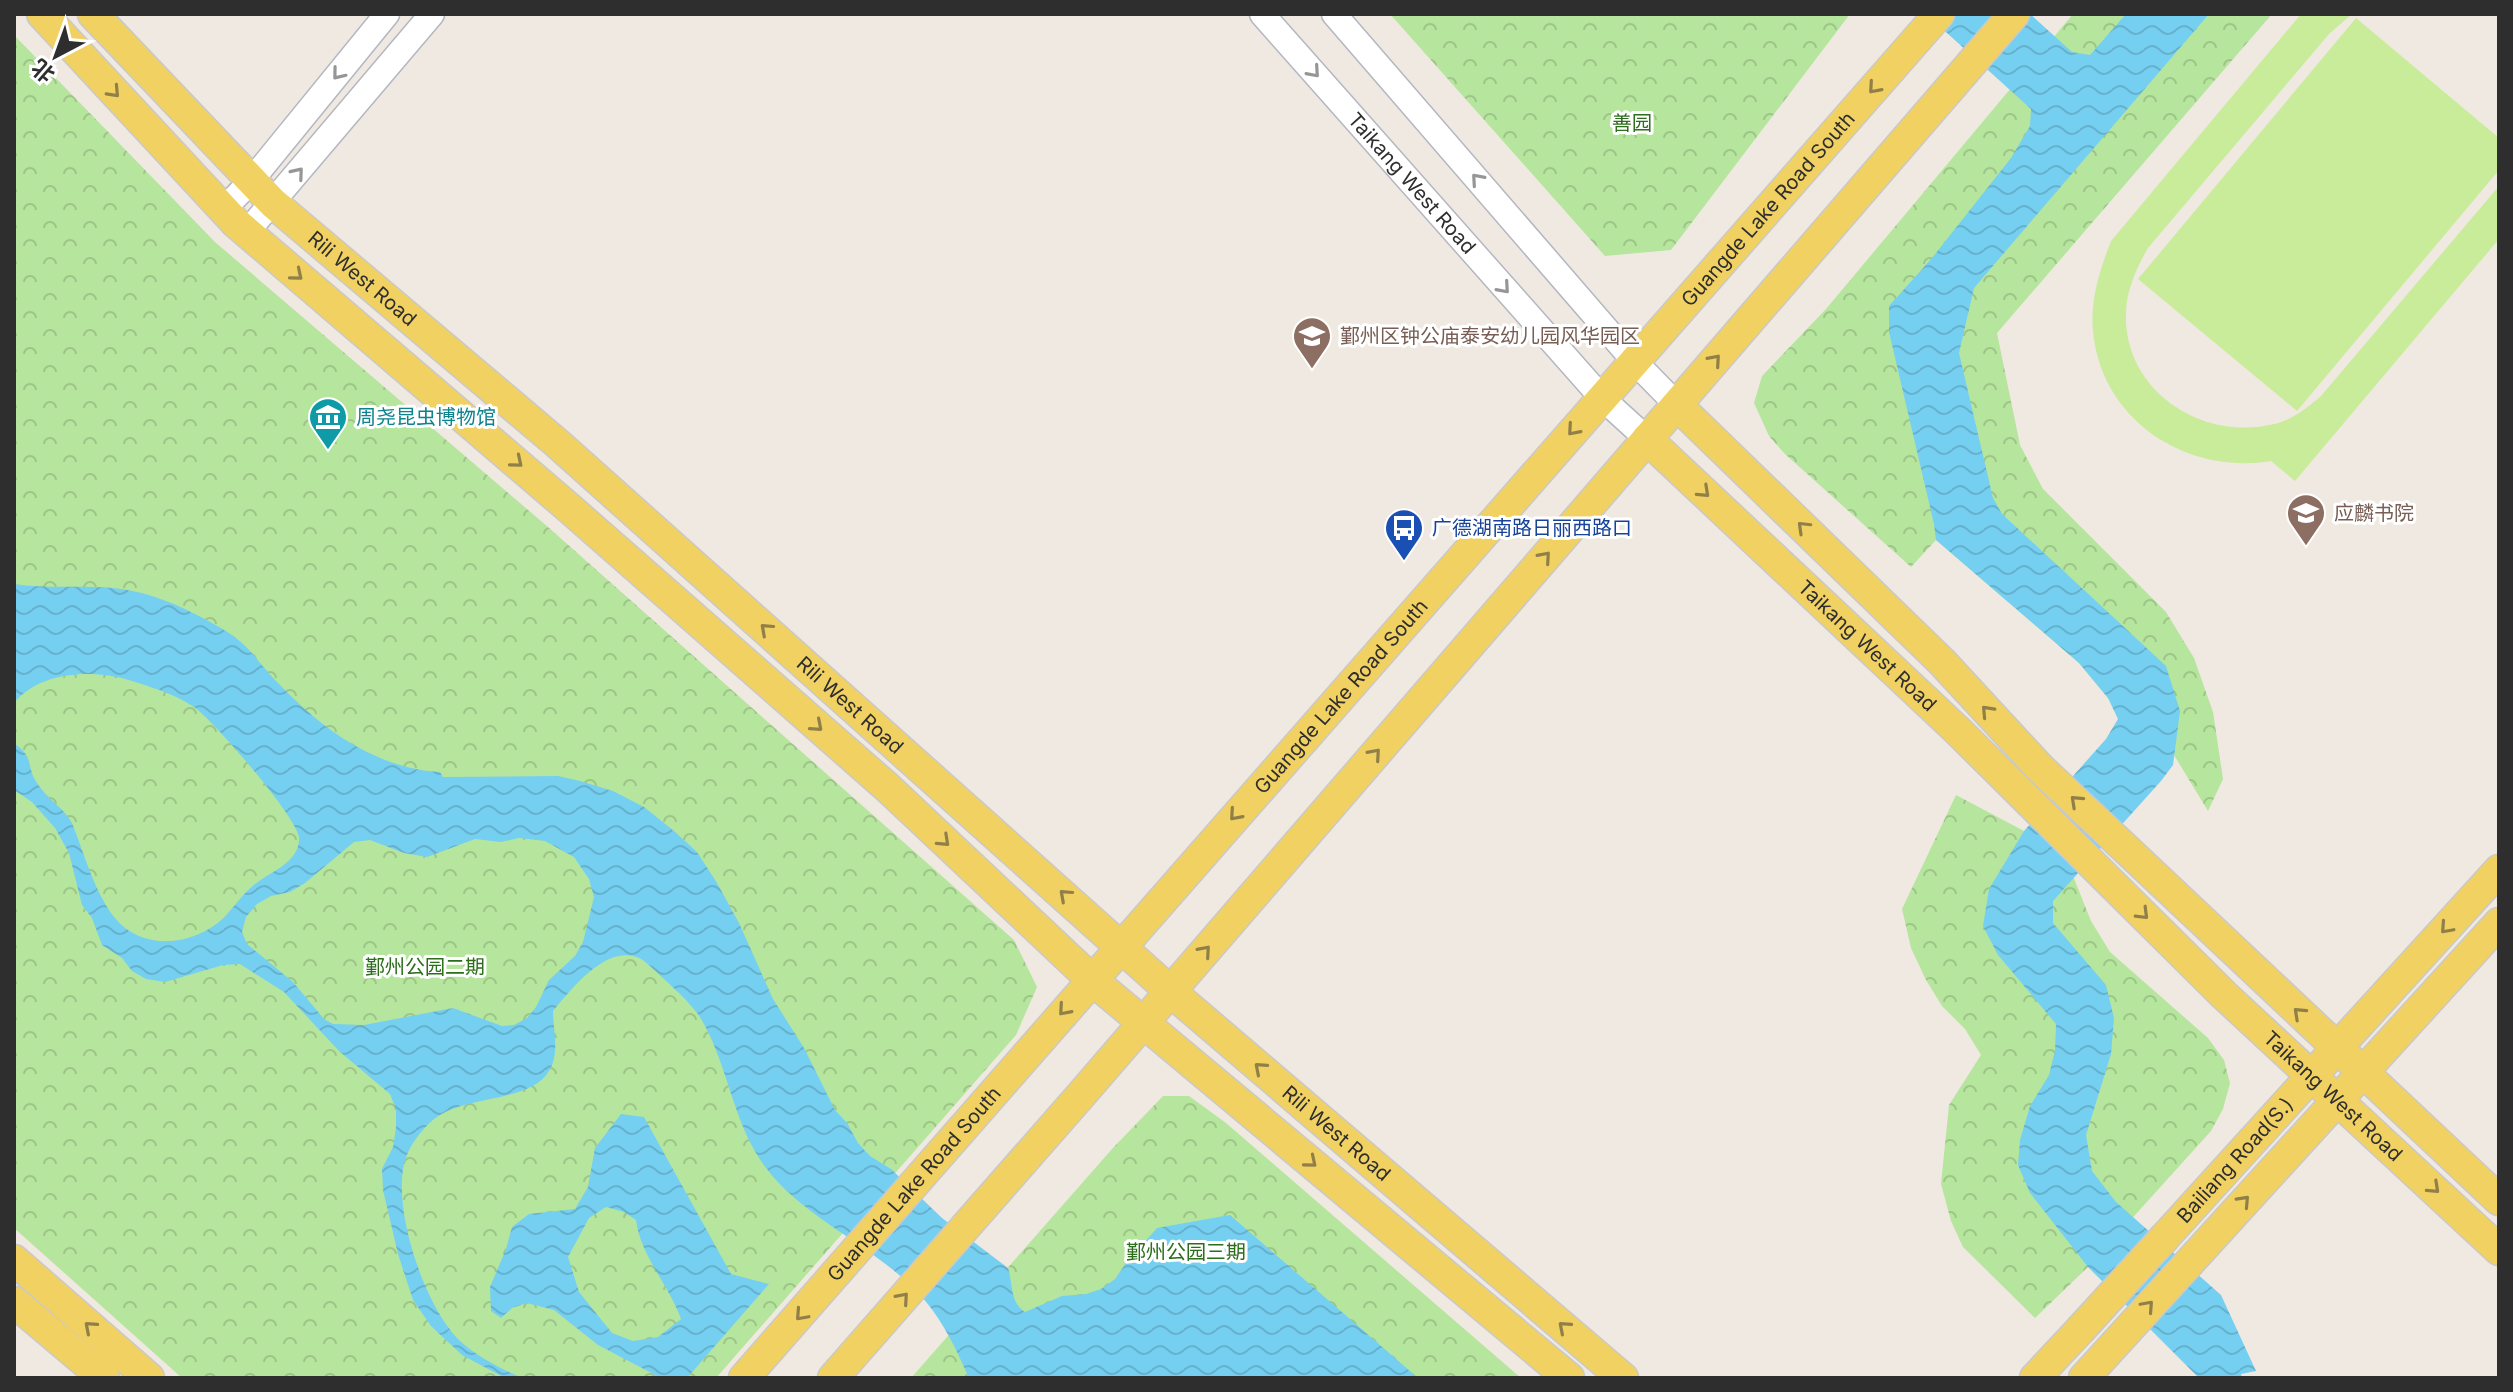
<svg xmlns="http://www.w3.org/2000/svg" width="2513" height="1392" viewBox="0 0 2513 1392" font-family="Inter,'Noto Sans SC',sans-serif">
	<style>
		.forest { fill: url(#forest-crowns) }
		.pitch { fill: #c9ec9a }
		.water { fill: url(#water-waves); fill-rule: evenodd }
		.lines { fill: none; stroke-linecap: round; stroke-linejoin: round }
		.minor-casing { stroke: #b4b7c1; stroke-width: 27 }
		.major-casing { stroke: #c9c9c9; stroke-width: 33 }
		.minor { stroke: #fff; stroke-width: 24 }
		.major { stroke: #f2d163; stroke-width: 30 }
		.major-bridge-casing { stroke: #c9c9c9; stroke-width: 33; stroke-linecap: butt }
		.major-bridge { stroke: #f2d163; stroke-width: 30 }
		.oneway { stroke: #969696 }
		.oneway2 { stroke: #908048 }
		.labels { text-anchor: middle; stroke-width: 6; stroke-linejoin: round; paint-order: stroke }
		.park-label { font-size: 20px; fill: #2c6e1b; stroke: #fff }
		.street-label { font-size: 20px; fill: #2e2e2e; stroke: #fff }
		.education-label { font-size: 20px; fill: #785e54; stroke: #fff; text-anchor: start }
		.culture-label { font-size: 20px; fill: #0d838f; stroke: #fff; text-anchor: start }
		.transit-label { font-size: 20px; fill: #164399; stroke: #fff; text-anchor: start }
	</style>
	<defs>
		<pattern id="forest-crowns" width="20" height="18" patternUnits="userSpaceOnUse" patternTransform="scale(2)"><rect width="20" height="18" fill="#b6e59e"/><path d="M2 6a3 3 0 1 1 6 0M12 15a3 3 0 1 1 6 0" fill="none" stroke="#9dc588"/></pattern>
		<pattern id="water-waves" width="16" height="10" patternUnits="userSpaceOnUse" patternTransform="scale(2)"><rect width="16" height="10" fill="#75cff0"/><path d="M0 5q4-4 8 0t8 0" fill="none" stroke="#66b2ce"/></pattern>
	</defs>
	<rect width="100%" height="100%" fill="#efe9e1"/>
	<path class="forest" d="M1390 14H1850L1671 250 1605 256Z
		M2073 14H2272L1997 333 2020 445 2043 489 2166 612 2194 658 2213 712 2223 779 2208 811 2174 755 2108 698 2079 663 1936 540 1911 567 1785 454 1769 436 1754 403 1762 376 1826 309Z
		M14 35 215 242 548 527 1014 940 1037 987 1016 1035 716 1378H182L14 1228Z
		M1956 795 2024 831 2073 876 2091 921 2110 952 2208 1038 2224 1060 2230 1083 2223 1109 2211 1131 2088 1267 2035 1318 1963 1247 1951 1221 1941 1184 1949 1105 1981 1055 1965 1029 1942 1006 1926 980 1911 948 1902 909Z
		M1163 1096H1189L1226 1123 1521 1378H911L1112 1149Z"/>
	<path class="pitch" d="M2301 14H2352L2329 34 2148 248C2137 267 2127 289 2126 311 2122 390 2202 442 2274 424 2292 420 2307 408 2321 396L2499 186V239L2295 481 2271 461C2186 475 2101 420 2093 331 2090 300 2100 269 2111 241Z
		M2356 18 2499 138V170L2297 411 2138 279Z"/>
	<path class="water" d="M1926 14H2030L2072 52 2090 55 2126 14H2209L1974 288 1959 353 1993 498 2002 514 2166 666 2180 711 2173 765 2161 781 2053 901V923L2106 985 2114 1018 2111 1054 2086 1135 2092 1171 2116 1202 2221 1295 2256 1371 2241 1374 2242 1378H2199L2088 1267 2030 1193 2018 1165 2020 1140 2030 1106 2049 1075 2055 1051 2056 1024 1998 955 1983 926 1989 889 2024 831 2106 739 2118 719 2108 698 2079 663 1936 540 1934 524 1889 332V306L1932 258 2011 158 2030 126 2031 109Z
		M14 584C46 589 80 585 112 588 151 591 188 609 221 628 252 646 258 664 282 687 324 731 379 769 440 772L443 777 558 776 580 781 613 791 644 807 674 831 697 852 717 883 739 923 773 999 804 1048 835 1110 847 1123 858 1143 870 1156 891 1169 942 1218 1008 1268C1013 1284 1010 1303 1025 1312L1062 1296 1086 1294 1101 1289 1115 1279 1126 1263 1157 1228 1230 1215 1418 1378H969C951 1337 934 1303 898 1274 858 1240 797 1210 766 1168 734 1126 729 1070 704 1024 695 1007 678 992 664 979 657 973 649 964 641 959 607 942 572 989 553 1011 553 1029 560 1054 549 1071 530 1103 466 1094 434 1119 420 1131 408 1147 404 1164 393 1213 425 1306 459 1340 477 1357 500 1368 522 1378H505L462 1355 431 1326 413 1300 398 1254 383 1190 382 1169 393 1147 396 1128V1109L390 1094 339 1051 284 992 240 964 223 965 165 982 146 979 132 971 122 958 102 945 92 918 82 905 69 853 55 828 32 802 14 790V743C36 759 25 765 37 783 46 798 63 807 72 823 84 853 94 891 114 917 139 948 181 947 212 927 230 916 238 897 255 884 270 872 300 862 299 838 298 818 213 720 194 707 175 694 154 688 132 681 95 669 41 670 14 703ZM519 838 545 841 574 857 589 879 594 897 583 942 575 956 549 980 536 1007 527 1018 514 1025 502 1026 453 1008 364 1025 333 1024 324 1019 293 982 247 944 242 932 246 917 257 904 271 896 290 892 305 883 354 842 370 840 404 853 427 857 475 839 501 842Z
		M621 1114 644 1117 731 1274 769 1284 687 1378H661L598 1345 554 1310 527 1303 512 1308 501 1318 491 1311 490 1287 506 1249 512 1227 529 1214 575 1209 588 1187 595 1148ZM606 1207 624 1212 636 1220C640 1255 669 1285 681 1319L658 1337 633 1341 612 1333 579 1292 568 1257 589 1218Z"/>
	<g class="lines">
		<g class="minor-casing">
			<g id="minor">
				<path id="s1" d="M1262 14 1602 398 1647 439"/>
				<path d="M1334 14 1634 361 1677 405"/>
				<path d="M223 210 251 181 387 14"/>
				<path d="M247 232 432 14"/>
			</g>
		</g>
		<g class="major-casing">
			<g id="major">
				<path d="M42 14 236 223 569 508 888 788 1091 979 1569 1378"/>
				<path id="s2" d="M93 14 273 203 558 444 1170 991 1623 1378"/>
				<path d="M1677 405 1942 662 2040 768 2499 1200"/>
				<path id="s3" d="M1647 439 1957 730 2224 995 2499 1250"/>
				<path id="s4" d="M2165 1237 2499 870"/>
				<path d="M14 1260 149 1378"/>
				<path d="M14 1302 104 1378"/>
				<path id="s5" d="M744 1378 1939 14"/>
				<path d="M833 1378 1081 1095 2014 14"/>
				<path d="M2035 1378 2080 1330"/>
				<path d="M2084 1378 2499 923"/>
			</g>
		</g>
		<use href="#minor" class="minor"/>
		<use href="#major" class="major"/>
		<g class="major-bridge-casing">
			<path id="major-bridge" d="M2080 1330 2165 1237"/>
		</g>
		<use href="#major-bridge" class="major-bridge"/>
	</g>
	<defs><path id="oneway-chevron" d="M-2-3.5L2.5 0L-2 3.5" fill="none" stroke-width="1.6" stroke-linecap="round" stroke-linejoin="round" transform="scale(2)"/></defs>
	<g class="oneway">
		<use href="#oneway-chevron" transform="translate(1314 72) rotate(49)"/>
		<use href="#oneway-chevron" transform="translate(338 74) rotate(129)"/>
		<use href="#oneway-chevron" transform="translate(298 173) rotate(-50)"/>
		<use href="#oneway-chevron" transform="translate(1477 179) rotate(-131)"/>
		<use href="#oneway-chevron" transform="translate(1504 288) rotate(49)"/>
	</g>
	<g class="oneway2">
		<use href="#oneway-chevron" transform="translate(1874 88) rotate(131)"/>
		<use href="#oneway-chevron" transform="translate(114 92) rotate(47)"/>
		<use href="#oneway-chevron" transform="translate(297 275) rotate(40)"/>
		<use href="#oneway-chevron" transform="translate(1715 360) rotate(-49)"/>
		<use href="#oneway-chevron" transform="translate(1573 430) rotate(131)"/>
		<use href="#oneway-chevron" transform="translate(517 462) rotate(40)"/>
		<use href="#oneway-chevron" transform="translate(1704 492) rotate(43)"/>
		<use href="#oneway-chevron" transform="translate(1803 527) rotate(-136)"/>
		<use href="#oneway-chevron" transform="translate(1545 557) rotate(-49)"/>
		<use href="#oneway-chevron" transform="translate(766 629) rotate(-138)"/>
		<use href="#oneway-chevron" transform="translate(1987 711) rotate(-133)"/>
		<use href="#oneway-chevron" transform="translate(817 726) rotate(41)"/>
		<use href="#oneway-chevron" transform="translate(1375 754) rotate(-49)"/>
		<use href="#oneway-chevron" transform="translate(2076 801) rotate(-137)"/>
		<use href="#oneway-chevron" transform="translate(1235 815) rotate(131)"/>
		<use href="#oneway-chevron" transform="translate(944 841) rotate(43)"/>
		<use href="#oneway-chevron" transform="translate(1065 895) rotate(-138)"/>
		<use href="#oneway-chevron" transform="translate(2143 914) rotate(45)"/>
		<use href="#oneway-chevron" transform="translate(2446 928) rotate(132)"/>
		<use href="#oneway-chevron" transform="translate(1205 951) rotate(-49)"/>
		<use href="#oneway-chevron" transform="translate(1064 1010) rotate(131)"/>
		<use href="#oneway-chevron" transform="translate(2299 1013) rotate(-137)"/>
		<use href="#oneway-chevron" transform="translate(1260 1068) rotate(-139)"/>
		<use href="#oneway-chevron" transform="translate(1311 1162) rotate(40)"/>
		<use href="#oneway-chevron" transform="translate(2434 1188) rotate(43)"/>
		<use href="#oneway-chevron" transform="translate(2244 1201) rotate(-47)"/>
		<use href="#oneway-chevron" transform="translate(903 1298) rotate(-49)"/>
		<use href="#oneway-chevron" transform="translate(2148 1306) rotate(-48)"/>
		<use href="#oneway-chevron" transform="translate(801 1315) rotate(132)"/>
		<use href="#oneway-chevron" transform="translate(90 1327) rotate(-139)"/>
		<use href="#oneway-chevron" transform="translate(1564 1327) rotate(-139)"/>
	</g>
	<defs>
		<g id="school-pin" transform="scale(2)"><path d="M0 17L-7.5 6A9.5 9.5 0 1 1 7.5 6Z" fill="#8d6e63" stroke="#fff"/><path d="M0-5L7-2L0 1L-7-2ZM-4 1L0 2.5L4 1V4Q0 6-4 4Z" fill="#fff"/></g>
		<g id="museum-pin" transform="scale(2)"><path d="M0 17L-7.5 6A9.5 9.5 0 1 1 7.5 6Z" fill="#0f9aa8" stroke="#fff"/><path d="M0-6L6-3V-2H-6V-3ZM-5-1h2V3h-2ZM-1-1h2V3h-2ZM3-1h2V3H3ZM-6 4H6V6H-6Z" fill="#fff"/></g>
		<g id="bus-pin" transform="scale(2)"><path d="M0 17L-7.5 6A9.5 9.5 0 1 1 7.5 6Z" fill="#1a4fb4" stroke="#fff"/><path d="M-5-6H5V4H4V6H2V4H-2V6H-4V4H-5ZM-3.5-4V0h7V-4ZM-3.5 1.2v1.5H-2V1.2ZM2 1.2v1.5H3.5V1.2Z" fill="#fff"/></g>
	</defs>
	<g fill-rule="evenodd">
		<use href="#school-pin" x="1312" y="336"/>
		<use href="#museum-pin" x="328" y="417"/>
		<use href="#school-pin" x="2306" y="513"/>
		<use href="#bus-pin" x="1404" y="528"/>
	</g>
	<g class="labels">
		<g class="park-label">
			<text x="1632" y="130">善园</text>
			<text x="425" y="974">鄞州公园二期</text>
			<text x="1186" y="1259">鄞州公园三期</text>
		</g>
		<g class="street-label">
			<text dy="7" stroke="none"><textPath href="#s1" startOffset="226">Taikang West Road</textPath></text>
			<text dy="7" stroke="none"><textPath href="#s5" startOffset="1554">Guangde Lake Road South</textPath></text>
			<text dy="7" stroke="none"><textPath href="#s2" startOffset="378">Rili West Road</textPath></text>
			<text dy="7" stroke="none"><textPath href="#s3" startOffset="302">Taikang West Road</textPath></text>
			<text dy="7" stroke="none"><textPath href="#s5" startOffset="906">Guangde Lake Road South</textPath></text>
			<text dy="7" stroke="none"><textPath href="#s2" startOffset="1026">Rili West Road</textPath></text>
			<text dy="7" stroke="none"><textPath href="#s3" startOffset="950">Taikang West Road</textPath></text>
			<text dy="7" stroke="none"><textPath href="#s2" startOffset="1674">Rili West Road</textPath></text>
			<text dy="7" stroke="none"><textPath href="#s4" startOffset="104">Bailiang Road(S.)</textPath></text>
			<text dy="7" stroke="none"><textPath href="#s5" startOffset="258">Guangde Lake Road South</textPath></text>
		</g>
		<g class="education-label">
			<text x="1340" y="343">鄞州区钟公庙泰安幼儿园风华园区</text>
			<text x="2334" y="520">应麟书院</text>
		</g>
		<g class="culture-label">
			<text x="356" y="424">周尧昆虫博物馆</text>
		</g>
		<g class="transit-label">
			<text x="1432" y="535">广德湖南路日丽西路口</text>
		</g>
	</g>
	<rect width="2513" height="1392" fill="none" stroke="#2e2e2e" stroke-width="32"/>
	<g transform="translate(56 56) rotate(221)" stroke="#ffffff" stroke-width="6" paint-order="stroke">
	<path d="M0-6L14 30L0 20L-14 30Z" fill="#2e2e2e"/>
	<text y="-12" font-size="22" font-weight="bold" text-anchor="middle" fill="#2e2e2e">北</text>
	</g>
</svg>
